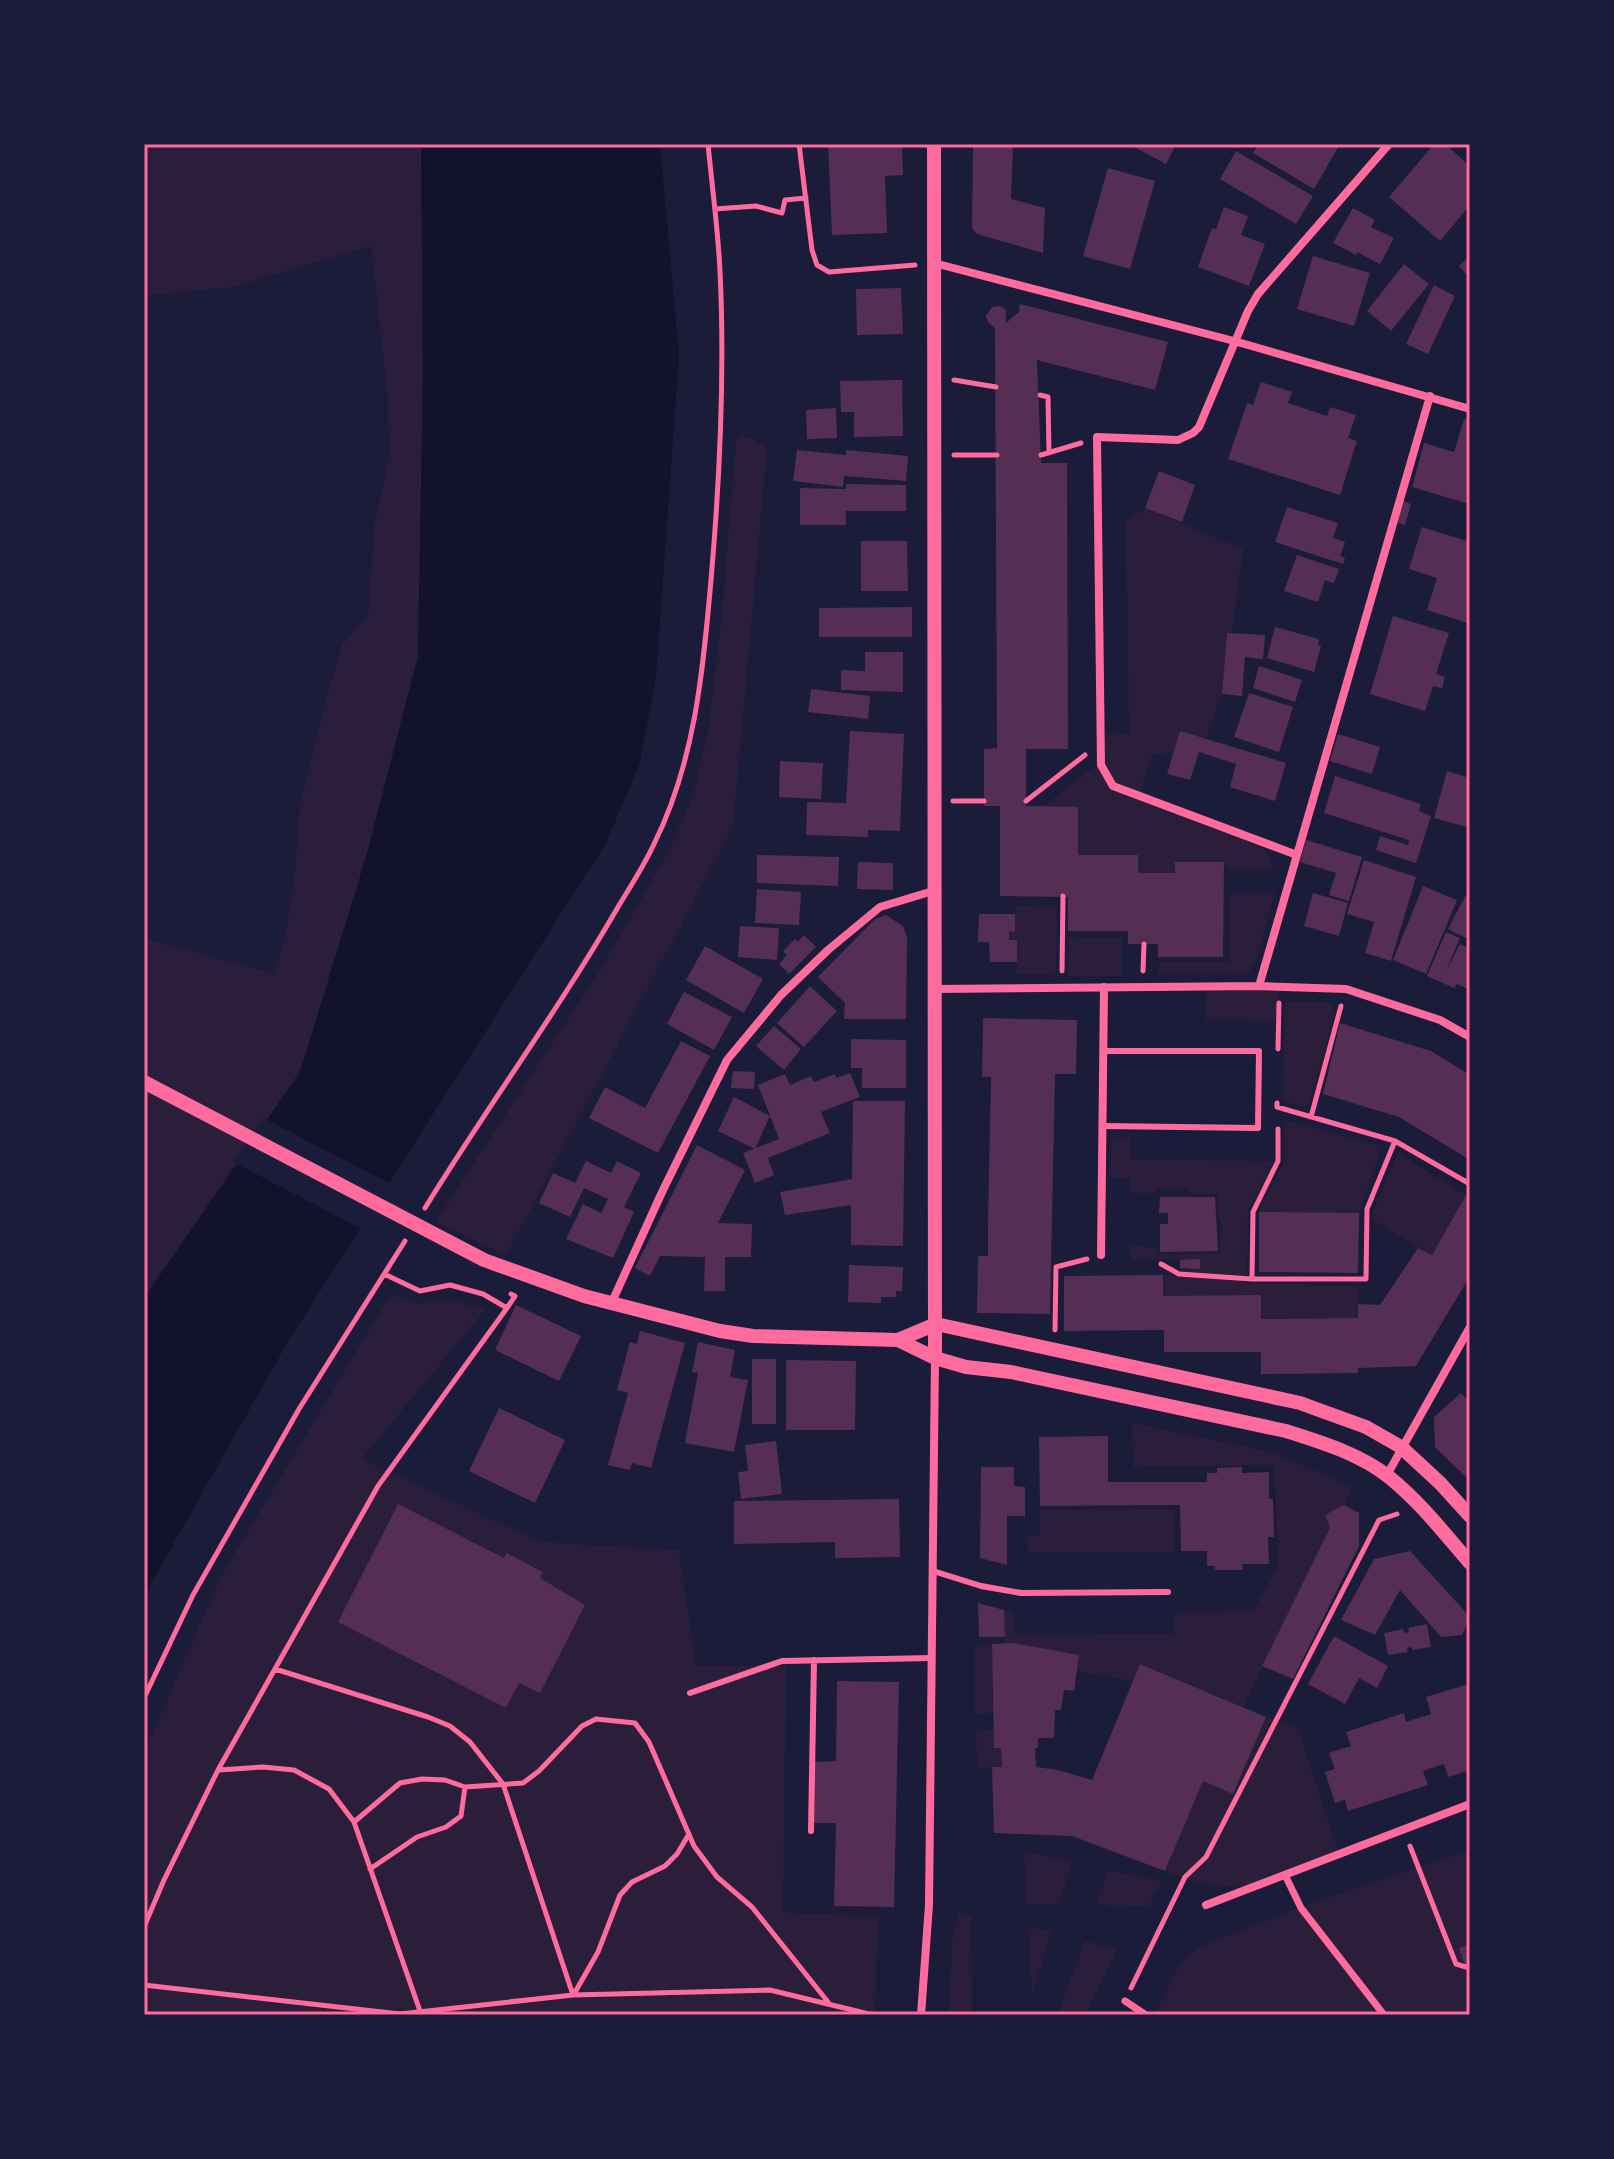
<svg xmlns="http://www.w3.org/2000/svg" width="1614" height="2159" viewBox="0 0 1614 2159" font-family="'IBM Plex Sans',sans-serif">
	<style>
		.green { fill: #2a1e3b }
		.water { fill: #12122b }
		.pier { fill: #1b1b3a }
		.building { fill: #542f53 }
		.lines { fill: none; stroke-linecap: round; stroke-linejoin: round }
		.path { stroke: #ff6b9d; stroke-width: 5 }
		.service { stroke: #ff6b9d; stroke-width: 6 }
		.pedestrian { stroke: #ff6b9d; stroke-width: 7 }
		.minor { stroke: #ff6b9d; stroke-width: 8 }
		.tertiary { stroke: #ff6b9d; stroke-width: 14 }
		.neatline { fill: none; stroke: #ff6b9d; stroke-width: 3 }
	</style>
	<rect width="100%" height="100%" fill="#1b1b3a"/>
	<path class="green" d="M144 144H421L423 371 418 657 366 857 300 1072 144 1298V939L273 973 284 942 294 883 300 805 326 701 342 644 368 616 374 528 389 457 388 400 371 246 232 287 144 296Z
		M742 436 752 438 767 449 733 827 506 1256 436 1221 602 967 668 853 693 796 708 733 722 614 736 440Z
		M1145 508 1243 549 1232 633H1227L1222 694 1206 739 1180 731 1174 752 1152 755 1140 794 1256 840 1270 857 1274 871H1230L1224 862H1176L1175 873H1138V855H1078L1042 807 1091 769 1101 765V742L1108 735 1129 734 1126 520Z
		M1275 892 1257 958 1250 971 1239 975H1159V962H1229L1230 893Z
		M1015 906 1057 907 1056 975 1017 974V941L1009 940V931H1015Z
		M1069 937 1122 938V976H1068Z
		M1207 986H1279V1021L1206 1020Z
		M1291 1001 1327 1002 1330 1003 1335 1013 1310 1103 1306 1107 1287 1103 1283 1095 1284 1007 1285 1004Z
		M1284 1120 1382 1146 1359 1213 1259 1212 1284 1162Z
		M1117 1137H1131V1159L1274 1161 1248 1211 1247 1283 1357 1286 1358 1318 1261 1319 1163 1296V1275L1181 1276 1180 1268H1200V1260L1131 1259V1245L1156 1248V1255L1221 1253V1219L1218 1218V1194H1189L1188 1189H1156V1193H1131L1130 1178H1110L1111 1144V1140Z
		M1398 1153 1466 1195 1432 1255 1372 1220 1373 1211Z
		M391 1294 419 1304 449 1299 485 1310 362 1459 541 1542 679 1550 696 1666H786L783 1912 878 1917 875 2015H144V1753L221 1576Z
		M1132 1423 1275 1453 1353 1487 1344 1505 1325 1515 1330 1528 1243 1707 1141 1664 1133 1681 1077 1671 1079 1655 1005 1644 1004 1610 1014 1613 1015 1635 1174 1634 1175 1612 1253 1611 1279 1564 1274 1465 1133 1467Z
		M1174 1509 1175 1552H1028L1027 1536 1040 1535V1510Z
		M992 1644 993 1713 975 1714V1645Z
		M1266 1717 1298 1728 1339 1855 1251 1888 1204 1884 1165 1871 1203 1781 1233 1794Z
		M994 1730V1748H1001L1002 1767 977 1768 976 1731Z
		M1470 1850V1944L1460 1948 1470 1979V2015H1155C1168 1988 1176 1960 1203 1945L1310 1904Z
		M1024 1851 1072 1861 1059 1905 1026 1904Z
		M1108 1870 1162 1882 1149 1906 1096 1905Z
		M959 1914 971 1916 972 2015H949L952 1940Z
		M1028 1926 1051 1932 1032 1997Z
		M1085 1941 1117 1949 1085 2015H1057Z"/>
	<path class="water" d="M421 144H660L679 355 656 676 640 763 606 843 287 1343 144 1596V1298L300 1072 366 857 418 657 423 371Z"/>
	<path class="pier" d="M263 1118 393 1185 364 1230 233 1162Z"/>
	<path class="building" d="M828 144H902L903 175 885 176 887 233 832 235Z
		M973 144H1013L1011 199 1045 208 1043 253 977 234 972 228Z
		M1136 144H1176L1166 164 1134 147Z
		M1259 144H1340L1314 189 1253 153Z
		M1434 144H1445L1470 166V205L1440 241 1389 197Z
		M1236 151 1313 196 1296 224 1220 179Z
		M1108 168 1155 181 1130 269 1083 256Z
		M1224 207 1248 216 1241 235 1265 244 1249 286 1198 267 1212 228 1216 229Z
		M1353 208 1375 220 1371 227 1394 238 1380 264 1357 252 1356 255 1333 243Z
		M1470 255V279L1459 266Z
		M1313 256 1370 273 1354 326 1297 309Z
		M1404 264 1429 284 1391 331 1367 311Z
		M1434 285 1455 296 1428 354 1406 344Z
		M901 288 903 334 857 335 856 289Z
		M1020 304 1168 342 1155 390 1037 360 1041 463H1067L1068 749H1026V806L1078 807V855H1138V873H1175V862H1224L1223 957H1158V944H1128V931H1068V897L1000 896V806H984V749L997 748 995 328 988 322 986 316 992 307 1000 306 1006 310V323L1019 312Z
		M902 380 903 436 854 437V412H841L840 381Z
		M1261 382 1292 392 1288 403 1327 416 1330 407 1356 415 1348 438 1357 441 1340 495 1228 459 1247 403 1253 405Z
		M836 408 837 438 807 439 806 410Z
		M1464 419 1470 421 1469 504 1412 487 1424 443 1454 452Z
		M797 450 846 455V450L908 456 906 481 844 476 843 487 793 481Z
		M1159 471 1195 485 1182 522 1145 508Z
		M846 484 906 485V511H846V525H800V488L846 489Z
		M1401 500 1411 504 1405 525 1394 522Z
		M1287 507 1338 523 1333 538 1345 542 1340 556 1345 558 1343 564 1275 542Z
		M1422 527 1470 542V624L1427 610 1437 578 1409 569Z
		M861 541H907L908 591H861Z
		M1297 555 1339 569 1334 583 1325 580 1318 602 1284 591Z
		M912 607V637H819V608Z
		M1393 616 1449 633 1436 674 1445 677 1442 688 1433 686 1425 711 1370 694Z
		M1275 627 1319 639 1318 645 1321 646 1314 672 1267 658Z
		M1227 633 1265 635 1263 659 1245 657 1242 696 1222 694Z
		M865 652H903V692L841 690V670L865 671Z
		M1259 666 1302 680 1295 702 1253 688Z
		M811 689 870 696 868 719 808 712Z
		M1249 693 1293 707 1279 752 1234 737Z
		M850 731 904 734 900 831 868 830V837L806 835 807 802 846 803Z
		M1180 731 1286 763 1275 801 1230 787 1236 764 1199 752 1190 780 1167 774Z
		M1338 734 1380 747 1372 774 1330 761Z
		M780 761 823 763 821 799 779 797Z
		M1447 771 1470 778V828L1434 818Z
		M1335 776 1421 804 1419 811 1431 816 1416 863 1376 850 1380 836 1408 845 1409 840 1324 813Z
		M1306 840 1362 857 1349 901 1329 895 1336 873 1300 862Z
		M757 855 839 857 838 886 757 883Z
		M1364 860 1416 877 1391 961 1365 953 1374 922 1347 914Z
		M858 862 893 863V890L857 889Z
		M1423 886 1457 900 1426 974 1393 960Z
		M757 889 801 892 799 925 755 923Z
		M1468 891 1470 892 1468 939 1448 929Z
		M1313 893 1348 903 1339 936 1304 926Z
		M979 914H1015V932L1009 931V940H1017V962H990L989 942H978Z
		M886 915 903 926 907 937 906 1019H844L845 1003 818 977 875 919Z
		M740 926 779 928 777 960 738 957Z
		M1446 932 1460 938 1445 973 1460 944 1470 949V990L1457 984 1454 988 1427 976Z
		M804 935 816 947 789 974 779 964 787 955 783 951 795 939 798 942Z
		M705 946 763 979 744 1013 686 980Z
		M810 986 837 1011 804 1047 777 1023Z
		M684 992 732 1017 714 1050 667 1024Z
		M983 1018 1077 1020 1076 1074H1055L1050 1314 977 1313 978 1256H988V1221L991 1077H982Z
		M1340 1023 1431 1051 1470 1075V1160L1399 1117 1323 1094Z
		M774 1026 801 1049 784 1070 756 1046Z
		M851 1039 906 1040V1088H862V1068H851Z
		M681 1041 710 1056 658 1153 589 1118 605 1087 645 1108Z
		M733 1071 755 1072 754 1089 731 1088Z
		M850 1073 860 1097 821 1112 830 1133 768 1158 774 1175 755 1183 743 1153 779 1139 758 1085 785 1074 790 1085 811 1076 814 1082 835 1074 836 1078Z
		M734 1097 770 1116 755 1149 718 1131Z
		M853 1101H905L903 1246 851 1245V1205L785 1215 780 1192 852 1179Z
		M697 1145 745 1170 718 1223 752 1224 751 1257H725V1291H704L705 1257 660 1256 650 1276 635 1268Z
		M586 1161 611 1173 617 1161 641 1173 624 1207 634 1212 613 1258 566 1239 583 1204 601 1213 608 1199 584 1188 570 1217 539 1203 553 1173 575 1183Z
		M1466 1195 1470 1198V1276L1416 1366 1358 1368V1373L1261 1374V1352H1164V1330L1064 1331V1276L1163 1275V1296L1261 1295V1319L1358 1318V1304L1380 1305 1418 1248 1432 1255Z
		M1160 1197H1215L1218 1251 1160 1252V1224H1168V1213H1159Z
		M1259 1212 1359 1213 1358 1273 1259 1272Z
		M1200 1259V1269L1180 1268V1260Z
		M849 1265 903 1267 902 1291H896V1297H881V1303L848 1302Z
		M516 1305 581 1336 559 1381 495 1350Z
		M640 1331 685 1343 651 1468 632 1463 630 1470 608 1465 628 1393 617 1390 630 1342 637 1344Z
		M698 1342 735 1350 730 1377 748 1380 734 1452 685 1443 698 1373 692 1372Z
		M752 1359H776V1424H752Z
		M786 1360 856 1361 855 1430H786Z
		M1461 1393 1470 1403V1481L1435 1447 1434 1417Z
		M499 1408 565 1440 535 1503 469 1471Z
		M1108 1436V1482H1207V1473H1217V1468L1242 1467V1473L1269 1472V1499H1273L1274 1537H1268L1269 1564H1242L1243 1570H1215V1566H1207V1551H1181L1180 1505 1040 1506 1039 1437Z
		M776 1441 782 1494 741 1499 738 1472 748 1471 745 1445Z
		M981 1467H1014V1486L1025 1487V1516H1007V1565L980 1558Z
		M899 1499 900 1557 835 1558V1542L734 1544V1501Z
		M398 1504 504 1558 506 1553 543 1572 540 1578 585 1605 540 1693 519 1683 506 1708 338 1622Z
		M1344 1505 1359 1513V1546L1293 1679 1262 1666 1330 1528 1325 1515Z
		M1410 1551 1470 1617 1462 1635 1441 1637 1400 1590 1375 1635 1341 1620 1374 1559Z
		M978 1603 1004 1610 1005 1637H979Z
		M1427 1624 1431 1647 1412 1650V1647L1407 1648 1408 1652 1388 1655 1384 1633 1403 1629 1404 1633 1409 1632 1408 1628Z
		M1334 1636 1388 1666 1377 1688 1359 1678 1345 1704 1308 1684Z
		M1013 1643 1079 1655 1074 1691 1064 1690 1061 1710H1055L1054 1738H1038V1748H1035L1036 1767 1058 1770 1092 1780 1140 1664 1266 1717 1233 1794 1203 1781 1165 1871 1072 1836 994 1833 992 1767H1002L1001 1748H994L992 1644Z
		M837 1681 899 1682 894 1907 834 1906 836 1823H814V1762L836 1761Z
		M1468 1684 1470 1691V1770L1448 1777 1444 1764 1423 1771 1428 1785 1348 1811 1345 1800 1335 1803 1325 1772 1335 1769 1329 1753 1351 1746 1346 1732 1404 1713 1406 1722 1431 1714 1426 1697Z
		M1470 1944V1977H1469L1459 1948Z"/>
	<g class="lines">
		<path class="path" d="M799 144 812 250 817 265 829 272 915 265
			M715 209 756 206 782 213 785 200 806 198
			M954 380 996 387
			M1040 395 1048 397 1049 453
			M954 455H997
			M1041 455 1081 443
			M953 801H984
			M1026 801 1085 755
			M1062 971 1063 896
			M1143 971 1144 944
			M1278 1049 1279 1003
			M1277 1103V1107L1395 1141 1470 1184
			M1311 1117 1341 1006
			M1278 1129V1161L1253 1212 1252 1279H1366L1367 1209 1395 1141
			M425 1208C487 1107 558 1011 618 907 630 887 644 866 654 844 695 762 703 670 711 580 720 477 725 374 720 271 718 229 712 186 708 144
			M1161 1264 1179 1274 1252 1279
			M384 1274 420 1291 450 1285 483 1294 507 1308
			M1055 1330 1056 1267 1087 1259
			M275 1669 428 1717 450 1726 470 1742 503 1784 573 1995
			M144 1698 193 1595 299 1409 405 1241
			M219 1770 263 1767 294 1770 329 1789 354 1822 420 2011
			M354 1822 400 1783 422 1779 445 1780 465 1787 523 1783 539 1771 582 1726 596 1719 635 1723 649 1742 694 1846 717 1877 752 1907 828 2002
			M1410 1846 1456 1964 1466 1967
			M370 1869 417 1837 446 1827 461 1816 465 1787
			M144 1927 164 1880 218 1770 378 1486 507 1308 515 1296 511 1294
			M144 1985 400 2014 573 1995 770 1990 873 2015
			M1131 1988 1185 1877 1206 1857 1379 1520 1397 1514
			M574 1994 598 1952 620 1895 632 1882 665 1866 677 1854 689 1834"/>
		<path class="service" d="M1102 1126 1258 1128 1259 1051H1103
			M933 1571 981 1586 1021 1593 1168 1592
			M690 1693 782 1661 932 1658
			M811 1831 814 1660"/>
		<path class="pedestrian" d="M1285 1875 1301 1908 1384 2015
			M1125 2001 1146 2015"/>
		<path class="minor" d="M934 263 1234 341 1470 409
			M1297 855 1113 786 1101 765 1097 437 1178 440 1193 433 1199 427 1248 311 1258 294 1389 144
			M1259 986 1430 396
			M935 989 1259 986 1346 989 1440 1020 1470 1037
			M1101 1255 1104 987
			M611 1304 663 1190 727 1060 781 995 828 950 880 907 933 891
			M1387 1475 1470 1327
			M1206 1905 1470 1804
			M921 2015 929 1905 935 1358"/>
		<path class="tertiary" d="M934 144 935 1358
			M144 1082 484 1260 584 1296 720 1331 753 1336 898 1340 935 1358 966 1367 1011 1372 1286 1431C1321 1442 1360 1454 1389 1477 1420 1502 1444 1533 1470 1563
			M898 1340 936 1324 1300 1403 1319 1410 1366 1427 1401 1447 1440 1483 1470 1516"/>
	</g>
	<rect width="1614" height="2159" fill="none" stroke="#1b1b3a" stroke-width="292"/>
	<rect x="146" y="146" width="1322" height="1867" class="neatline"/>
</svg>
